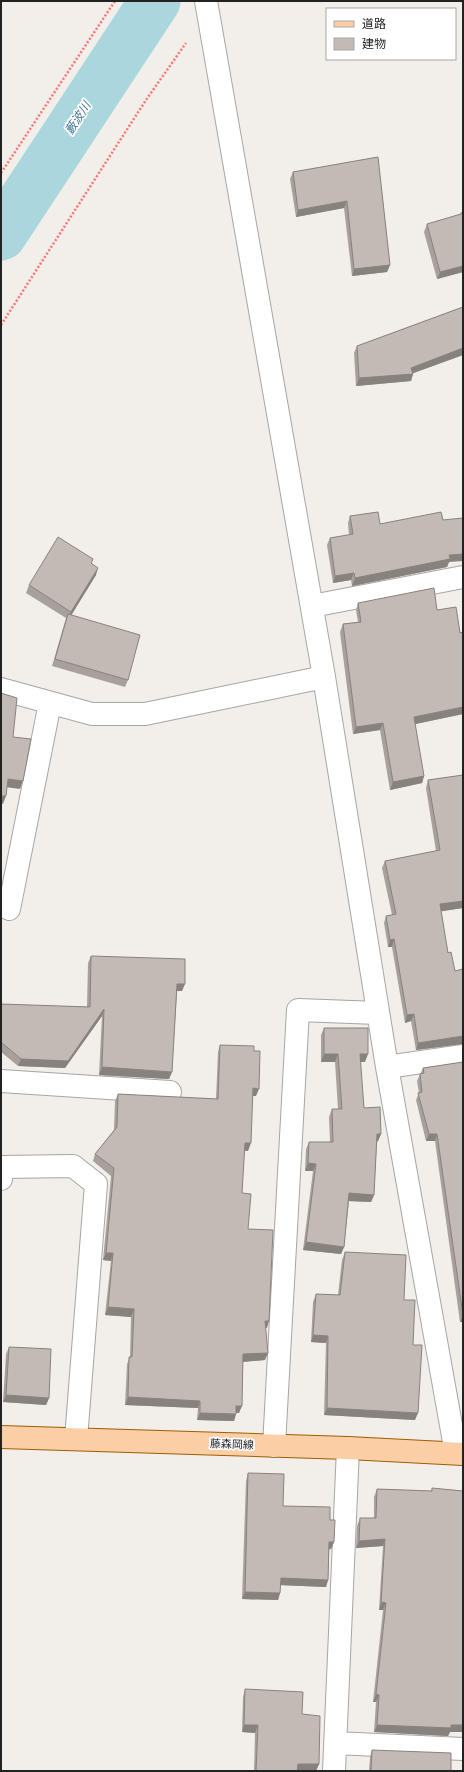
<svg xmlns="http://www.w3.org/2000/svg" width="464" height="1772" viewBox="0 0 464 1772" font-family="'Work Sans','Noto Sans JP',sans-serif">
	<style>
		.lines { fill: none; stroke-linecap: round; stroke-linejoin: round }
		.stream { stroke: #aad7de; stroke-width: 8 }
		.river { stroke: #aad7de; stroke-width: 51 }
		.minor-casing { stroke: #a6a6a6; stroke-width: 24 }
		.major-casing { stroke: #9e5d01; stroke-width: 24 }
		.path { stroke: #f97573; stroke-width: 2.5; stroke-dasharray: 2 2; stroke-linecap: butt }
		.minor { stroke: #fff; stroke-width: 22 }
		.major { stroke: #fbcea5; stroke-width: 22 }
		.wall { fill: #a8a09c }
		.shaded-wall { fill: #88827f }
		.building { fill: #c3bab5; stroke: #88827f }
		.labels { text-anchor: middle; stroke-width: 3.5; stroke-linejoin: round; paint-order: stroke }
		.street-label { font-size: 11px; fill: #222; stroke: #fff }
		.water-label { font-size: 12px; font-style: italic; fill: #45779a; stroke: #fff }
	</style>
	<rect width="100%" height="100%" fill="#f2eee9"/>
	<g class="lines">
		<path class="stream" d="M1 191 17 211"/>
		<path class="river" d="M1 235 155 1"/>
		<g class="minor-casing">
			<path id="minor" d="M206 1 324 677 387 1067 456 1453
				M312 606 463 577
				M1 689 92 714H145L324 677
				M9 909 50 703
				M387 1067 463 1056
				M1 1081 170 1092
				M1 1179 2 1167 73 1166 96 1184 76 1439
				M274 1446 298 1010 378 1013
				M335 1743 463 1749
				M334 1771 348 1448"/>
		</g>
		<g class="major-casing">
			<path id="major" d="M1 1437 348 1448 463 1454"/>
		</g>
		<path class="path" d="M1 173 115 1
			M1 325 146 100 186 43"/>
		<use href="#minor" class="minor"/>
		<use href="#major" class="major"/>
	</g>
	<path class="wall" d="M378 157 390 265 387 272 352 276 344 208 296 217 290 179 293 172Z
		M463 212V272L437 279 424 232 427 224 460 215 461 213Z
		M463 307V355L413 373 411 381 356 386 354 353 357 346Z
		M350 516 380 524 449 562 447 567 352 586 351 580 333 583 327 545 330 538 349 535 348 523Z
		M93 559 91 564 96 575 71 615 128 680 125 687 52 666 66 618 26 593 29 585Z
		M358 603 437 610 460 633 463 632V714L415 724 424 776 422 783 390 790 380 730 353 734 340 632 343 624 358 622 356 610Z
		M463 775V908L441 911 448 953 455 971 463 969V1044L416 1050 411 1021 405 1023 392 947H388L384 923 386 916 392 915 382 868 385 861 436 851 426 788 428 780Z
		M91 956 182 991H177L172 1072 169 1079 99 1075 102 1016 65 1068 18 1066 1 1052V1004L87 1007 88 963Z
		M324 1028 365 1062H360L364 1108 381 1134 378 1141 377 1142 374 1195 371 1202 349 1201 344 1247 341 1254 303 1250 313 1171H305L306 1149 309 1142H330L329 1117 332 1109H338L335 1062H321V1035Z
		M220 1045 254 1051 256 1096H253L248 1151H244L242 1193 248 1229 267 1328H266L265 1360 243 1362 239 1413H236L234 1421 197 1420 198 1408 125 1405 127 1364 130 1357 131 1317 105 1315 111 1261 103 1260 111 1176 93 1161 95 1154 114 1130 115 1101 118 1094 216 1099 218 1052Z
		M463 1062V1322H460L435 1141H426L416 1100 419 1093 417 1081 423 1068Z
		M345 1252 404 1300 413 1345 415 1420 324 1415 326 1343 311 1342 313 1302 316 1294 338 1295 342 1260Z
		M9 1347 49 1398 46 1405 3 1402 6 1354Z
		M248 1473 283 1506 330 1520 334 1542 331 1549H329L328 1580 326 1587 280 1585V1593L278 1600 242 1599 246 1481Z
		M432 1488 450 1732 448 1736 374 1732 376 1702H373L383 1610H379L383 1546 356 1548 357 1526 360 1518H374V1497L377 1489 431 1491Z
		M245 1689 302 1714 319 1764 316 1771H254L255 1733 242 1732 243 1697Z
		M372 1750 451 1771H369L370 1757Z"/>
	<path class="shaded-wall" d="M347 201 344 208 296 217 298 210Z
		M390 265 387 272 352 276 354 269Z
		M463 266V272L437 279 440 272Z
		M463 348V355L411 374H413L411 381 356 386 359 378 411 368Z
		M463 554V561L449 562 447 567 352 586 355 578 449 555Z
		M98 568 96 575 69 619 71 612Z
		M354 573 351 580 333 583 335 576Z
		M463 707V714L411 725 414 717Z
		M383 723 380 730 353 734 356 727Z
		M424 776 422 783 390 790 393 782Z
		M8 779 23 781 20 789 5 787Z
		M1 796H6L3 804 1 803Z
		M463 901V908L437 912 440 904Z
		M394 939 392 947H388L390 940Z
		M177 984H185L182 991H175Z
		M104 1009 102 1016 65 1068 18 1066 21 1059Z
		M414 1014 411 1021 405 1023 407 1015Z
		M463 1036V1040L462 1044 416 1050 418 1043Z
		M324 1054H338L335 1062H321Z
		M360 1054H368L365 1062H357Z
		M102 1067 172 1072 169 1079 99 1075Z
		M253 1088 259 1089 256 1096H251Z
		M377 1134H381L378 1141 374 1142Z
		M429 1134H437L435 1141H426Z
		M245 1143H251L248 1151 242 1150Z
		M308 1163 316 1164 313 1171H305Z
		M349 1193 374 1195 371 1202 347 1201Z
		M306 1242 344 1247 341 1254 303 1250Z
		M106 1253H113L111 1261 103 1260Z
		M108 1307 134 1309 131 1317 105 1315Z
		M463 1315V1322H460Z
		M265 1321H269L267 1328H263Z
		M313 1335 328 1336 326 1343 311 1342Z
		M268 1353 265 1360 241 1362 243 1354Z
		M6 1395 49 1398 46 1405 3 1402Z
		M128 1397 200 1401 198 1408 125 1405Z
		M236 1406H242L239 1413H234Z
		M327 1408 418 1413 415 1420 324 1415Z
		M200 1413 236 1414 234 1421 197 1420Z
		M385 1539 383 1546 356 1548 359 1541Z
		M329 1542H334L331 1549 327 1550Z
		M281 1578 328 1580 326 1587 278 1585Z
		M245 1592 280 1593 278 1600 242 1599Z
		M381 1602 386 1603 383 1610H379Z
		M376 1694 379 1695 376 1702H373Z
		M244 1725H258L255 1733 242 1732Z
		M377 1725H463V1732H450L448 1736 374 1732Z
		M298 1764H319L316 1771H296Z"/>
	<path class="building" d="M378 157 390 265 354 269 347 201 298 210 293 172Z
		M463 212V266L440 272 427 224 461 214V213Z
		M463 307V348L411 368 413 374 359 378 357 346Z
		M378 512 380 524 441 512 443 520 463 518V554L449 555 450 559 355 578 354 573 335 576 330 538 353 534 350 516Z
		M58 537 93 559 91 563 98 568 71 612 29 585Z
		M434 588 437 610 456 607 460 633 463 632V707L414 717 424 776 393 782 383 723 356 727 343 624 361 622 358 603Z
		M68 614 140 635 128 680 55 659Z
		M1 693 17 698 13 737 31 739 23 781 8 779 6 796H1Z
		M463 775V901L440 904 448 953 451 952 455 971 463 969V1036L418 1043 414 1014 407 1015 394 939 390 940 386 916 396 914 385 861 440 850 428 780Z
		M91 956 185 959V984H177L172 1072 102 1067 104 1009 68 1061 21 1059 2 1043 1 1044V1004L90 1007Z
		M324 1028H368V1054H360L364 1108 380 1107 381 1134H377L374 1195 349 1193 344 1247 306 1242 316 1164 308 1163 309 1142H333L332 1109H342L338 1054H324Z
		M220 1045 254 1046V1051H260L259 1089 253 1088 251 1143H245L242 1193 251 1194 248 1229 273 1230 269 1321H265L268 1353 243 1354 242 1406H236V1414L200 1413V1401L128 1397 129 1357H132L134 1309 108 1307 113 1253H106L114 1168 95 1154 117 1127 118 1094 218 1099Z
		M463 1062V1315L437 1134H429L418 1093 422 1092 420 1074 424 1073 423 1068Z
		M345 1252 406 1255 404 1300H415L413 1345H422L418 1413 327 1408 328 1336 313 1335 316 1294 340 1295Z
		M9 1347 51 1349 49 1398 6 1395Z
		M248 1473 284 1474 283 1506 330 1507V1520H335L334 1542H329L328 1580 281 1578 280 1593 245 1592Z
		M432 1488 463 1491V1725H451V1728L377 1725 379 1695 376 1694 386 1603 381 1602 385 1539 359 1541 360 1518H376L377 1489 432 1491Z
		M245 1689 303 1692 302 1714 320 1716 319 1764H298L297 1771H256L258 1725H244Z
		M372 1750 451 1753V1771H371Z"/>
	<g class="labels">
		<g class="street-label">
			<text transform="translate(232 1444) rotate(2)" y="4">藤森岡線</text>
		</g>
		<g class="water-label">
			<text transform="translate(78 118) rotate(-57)" y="4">藪波川</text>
		</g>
	</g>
	<rect width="464" height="1772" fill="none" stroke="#222222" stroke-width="4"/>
	<rect x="326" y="8" width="130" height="52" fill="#ffffff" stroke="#a7a7a7"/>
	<rect x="334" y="21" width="20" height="6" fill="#fbcea5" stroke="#a7a7a7"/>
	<text x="362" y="28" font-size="12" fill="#222222">道路</text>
	<rect x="334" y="38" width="20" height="12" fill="#c3bab5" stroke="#a7a7a7"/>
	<text x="362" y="48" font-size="12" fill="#222222">建物</text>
</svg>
